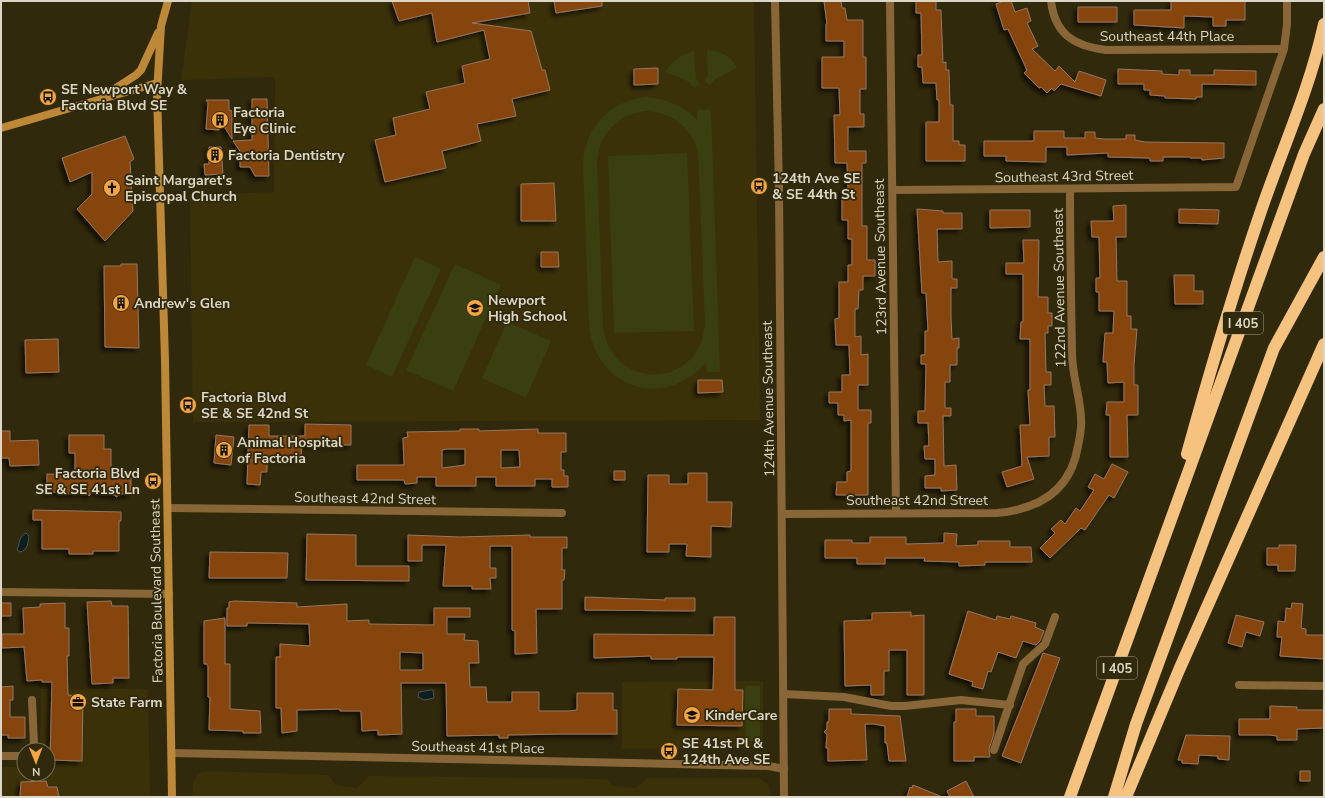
<svg xmlns="http://www.w3.org/2000/svg" width="1325" height="798" viewBox="0 0 1325 798" font-family="'Nunito Sans',sans-serif">
	<style>
		.built { fill: #3b3109 }
		.green { fill: #393f0e; fill-rule: evenodd }
		.water { fill: #0e1e20; stroke: #4c5552 }
		.building { fill: #85440a; stroke: #957764; fill-rule: evenodd; filter: url(#shadow) }
		.lines { fill: none; stroke-linecap: round; stroke-linejoin: round }
		.minor { stroke: #886638; stroke-width: 8 }
		.tertiary { stroke: #886638; stroke-width: 8 }
		.secondary { stroke: #be8839; stroke-width: 8 }
		.motorway { stroke: #f5c280; stroke-width: 12 }
		.labels { text-anchor: middle; stroke-width: 3.5; stroke-linejoin: round; paint-order: stroke }
		.shield { fill: #31290b; stroke: #a8a28d; stroke-width: 1 }
		.shield-label { font-size: 13px; font-weight: bold; fill: #dbd6c5 }
		.street-label { font-size: 14px; fill: #dbd6c5; stroke: #31290b }
		.poi-label { font-size: 14px; font-weight: bold; fill: #dbd6c5; stroke: #31290b; text-anchor: start }
	</style>
	<defs>
		<filter id="shadow"><feDropShadow dx="-3.5" dy="3.5" stdDeviation="2" flood-color="#0009"/></filter>
	</defs>
	<rect width="100%" height="100%" fill="#31290b"/>
	<path class="built" d="M192 1H754L760 420 193 422 190 196 274 192 275 77 181 80Z
		M763 681V748L622 749V682Z
		M41 689H148L150 797H1V767H24V774H48V750H40Z
		M205 771 329 775 335 785 357 788 368 776 607 779 612 786 636 788 648 778H759L769 785 771 797H193V783L198 774Z"/>
	<path class="green" d="M707 50C720 51 731 55 737 68L715 79 710 85 704 82 708 76Z
		M694 51 696 79 700 85 694 88 690 82 665 72C672 61 681 54 694 51Z
		M646 97C666 99 683 105 697 120V110H711L720 372H707L706 363C664 410 596 389 589 326L583 164C585 127 609 101 646 97ZM646 111C673 113 691 127 698 152L705 322C702 390 610 393 603 325L597 164C598 135 617 114 646 111Z
		M687 153 694 331 614 333 608 156Z
		M415 257 441 269 392 377 366 365Z
		M455 264 501 285 453 391 406 370Z
		M507 322 551 341 526 398 482 378Z
		M745 686H760V742L746 741Z"/>
	<path class="water" d="M26 533 29 536C28 543 28 550 20 552L17 550C20 543 19 536 26 533Z
		M431 690H433L434 698 424 700 418 697 419 692Z"/>
	<path class="building" d="M392 1H528L530 13 472 23 531 31 542 70H545L550 90 512 99 516 116 477 124 481 141 442 151 446 168 385 182 375 140 396 135 393 118 430 109 426 92 465 83 462 66 490 59 484 30 437 42 432 13 399 21Z
		M554 1H602V6L556 13Z
		M824 1H841L842 8H845L847 20H863V57H866V89H860V114H864V127H848V151H866V163H862V226H867V260H875V276H863V290H859L858 309H855V337L861 336V355L868 354V385H858V410H871V423H868V495H836L837 482H847V472L851 471V420L844 421V415H838V403H829V392H842V375H850L849 345H836L835 319 839 318V282H848V265H852V239H848V220H842V190H848L847 163H835L834 115H840L839 88H822V57H844V41H826V24H827Z
		M916 1H936V10H941L943 63 946 62V70H949L950 105H953V141H959V145H965V161H926V122H939V100H937L936 83H923L922 67H918V55H922L921 13H916Z
		M1004 1H1011L1015 12 1027 8 1031 21 1027 23 1038 46 1032 49 1055 71 1059 66 1075 82 1079 71 1106 80 1101 96 1061 84 1054 91 1052 88 1047 93 1041 87 1039 88 1024 73 1027 70 1008 29 1004 30 996 4Z
		M1171 1H1245V20H1226V26H1213V17L1184 16V28L1134 25V10H1171Z
		M1078 7H1117V22H1078Z
		M658 68V84L634 85V69Z
		M1118 69 1162 71V74L1179 75V70H1190V75H1214V70L1256 71V85L1202 84V97H1196V99L1165 98V96L1150 95V90H1144V84H1118Z
		M252 99H267L269 176H255L250 167H240V151L233 141 252 140Z
		M206 100H229V110L232 111V139L218 117 219 130 206 129 208 103Z
		M1034 131H1064V138H1085V132H1095V138L1104 139H1126V135H1135V140L1145 142 1224 143V158L1202 160V158H1190V157H1163V161H1150V158L1108 157V153L1067 155V147H1046V162L1006 161V156H984V141H1034Z
		M125 136 134 159 130 162 133 211 105 241 77 209 92 194V172L70 182 62 158Z
		M209 147H221L223 174 205 175 204 164H209Z
		M554 183 556 221H521V184Z
		M1126 205V237H1116L1117 281H1127V316H1131V329H1137L1134 364V385H1138V415H1127L1128 457H1110V415H1106L1107 402H1124V382L1108 383 1107 362H1103L1105 333H1113L1114 311H1099V292H1096V278H1100L1099 237H1092L1091 221H1114L1113 206Z
		M917 209 943 211V213H962V229H937L938 262 952 261V279H957V288H951V317L952 339 959 338V348H957V365H950V382H945V408H951V416H943L944 466 956 465 957 490 941 491V488H925V476L935 475V459H925L924 446H929L928 423H918V411H925L926 364H921V355H925V331H928L926 293H922Z
		M1179 209 1219 210 1218 224 1179 223Z
		M990 210H1030V227L990 228Z
		M1023 240H1039L1038 297H1048V313H1052V326H1048V333H1045L1046 372H1051V385H1044L1045 406H1054L1055 437H1049V456L1027 457 1034 479 1007 487 1002 472 1022 466 1020 425H1030L1028 390H1030V339H1020L1021 322H1023V274H1006V263H1024Z
		M541 252H558L559 267H541Z
		M121 264H137L139 348 105 347 104 266H121Z
		M1174 275H1194V291H1203V304H1175Z
		M58 339 59 372 26 373 25 340Z
		M698 380H722L723 392 698 393Z
		M305 424 351 425V445L302 444 301 458H267V472H261L260 485 247 484 249 425H269V436H305Z
		M460 429H479V431L538 429V433H566V452H561V470H564V476H568V487H552V479H535V486H496V477H476V486H436V477H417V483L405 484 404 480H357V465H404L403 438 408 437 407 432 460 431ZM447 449H465V465L442 468V450ZM501 450H519L520 467 501 468Z
		M1 431H10V441L38 440 39 465 10 466 9 458H1Z
		M69 435H104V449H111V475L131 476V494H121L116 497 115 495 99 493 94 490 89 496 87 493 60 494 59 492 47 493V474L75 475V453H69Z
		M216 435 234 437 231 465 214 463Z
		M1112 464 1128 472 1114 498 1109 495 1085 530 1081 528 1050 558 1040 548 1055 533 1051 529 1061 520 1065 524 1076 508 1080 511 1094 490 1088 487 1095 474 1104 479Z
		M614 471H625V480H614Z
		M688 473H707V502H732L731 527 711 526V557L686 556 687 544H669V552H647L648 475H669V484H688Z
		M33 510 121 512V521H119V551H93V554H69V549H42V520H33Z
		M944 533 957 534 956 546 978 545V541H1010V547H1031L1032 562H985V565L959 566V562L924 561 925 558H885V564H857V558H825V540H852V543H870V537H906V544L944 543Z
		M307 534 356 535V566H409V581L306 580Z
		M408 535 460 537 530 535V537H567V548H562V570H565L564 580H562V609H536L537 653 515 654V631L512 630V546H490V568H496V578H490L491 589H472V586H443L446 545H422V561H408Z
		M1279 545H1296L1295 571H1278V565H1267V548H1279Z
		M210 552 288 553 287 578H209Z
		M585 597 665 600V598H695V611L585 610Z
		M111 601 112 606H128L129 678H113V683L92 684 87 602Z
		M234 601 297 603V607L347 604V621L369 620V624L434 625V608H470V617H447V634H465L464 640 478 641 479 663H469L470 687H486L487 702H512V692H539V711H569L577 710V693H613V710H617V734H562L508 735V738H499V735L447 736 446 683H401L402 734 378 735V730L362 731 361 711H340V709L297 710V731L282 733 281 708H276V657H280V644L310 646 309 624 247 623V626H227V608H229V602ZM400 652 423 653V670H400Z
		M1 603H11V616H1Z
		M65 603V628H69V656H67L68 695 83 696 82 761 50 760 52 682H42V680L27 681 24 647 2 648V634H24L23 608 40 607V604Z
		M1292 603 1303 604 1301 628 1306 629V635H1324V659L1280 656 1282 637H1277L1278 621 1285 622 1286 608 1291 609Z
		M968 611 996 620 997 616 1010 619 1011 616 1036 623 1035 627 1044 631 1040 641 1036 645 1023 641 1016 658 998 652 991 672 988 671 983 689 972 686 973 682 949 674Z
		M911 612V616L924 615V695H907V650H889V671H884V695H871V685L845 686 844 621 872 620V613Z
		M1236 615 1264 622 1260 636 1246 632 1242 647 1228 643Z
		M714 617H735V690H743L742 726 677 725 678 689 713 690 714 657H677V659H651V656L594 658V634L714 635Z
		M225 618V664H230V709L260 711 261 733H243V731L209 730 210 697H208V666L207 664H204V621Z
		M1043 653 1060 658 1021 763 1002 756Z
		M13 686V700H10V717H25V738H8V735H1V687Z
		M1270 706 1297 707V710H1324V728L1297 729V740H1277V736L1270 735H1239V719H1270Z
		M829 709H851V714L900 716 906 761H889L887 743H885V726L874 724H865L867 760 828 761V748H826L827 734 824 732 827 729V722H829Z
		M956 709H976V716H994V734L989 749 990 757H974V761H954V722H956Z
		M1186 735 1230 736 1229 760 1218 759V756L1199 755 1198 764 1182 763V760H1178Z
		M1300 771H1310V781H1300Z
		M46 781 48 787H57L59 797H20L21 782Z
		M966 781 974 797H950L947 791Z
		M913 785 940 796V797H907L910 787 912 788Z"/>
	<g class="lines">
		<path class="minor" d="M890 1 896 513
			M1051 1C1055 35 1075 46 1106 50L1284 49
			M893 190 1236 187 1284 49 1287 24V1
			M168 508 562 513
			M782 514 997 513C1040 509 1071 490 1078 446 1080 437 1082 428 1081 418 1080 396 1072 375 1072 352 1071 298 1070 243 1070 189
			M1 592 169 594
			M1239 685 1324 686
			M784 694 844 697 891 706H905L961 700 1010 705
			M29 750 34 745 32 700
			M994 750 1023 664 1045 644 1055 617
			M172 753 769 766 784 769
			M1 756H22L24 754"/>
		<path class="tertiary" d="M775 1 779 190 784 797"/>
		<path class="secondary" d="M168 1 161 26 157 94 165 360 172 797
			M105 95 136 75 141 70 158 33
			M1 128 157 83"/>
		<path class="motorway" d="M1187 454C1210 371 1234 289 1262 208 1283 147 1310 88 1324 24
			M1070 797 1304 154 1324 109
			M1114 797 1136 724 1274 348 1324 257
			M1126 797 1179 670 1324 344"/>
	</g>
	<defs>
		<g id="bus-disc" transform="scale(0.9)"><circle r="9.5" fill="#f3a443" stroke="#31290b"/><path d="M-5-6H5V4H4V6H2V4H-2V6H-4V4H-5ZM-3.5-4V0h7V-4ZM-3.5 1.2v1.5H-2V1.2ZM2 1.2v1.5H3.5V1.2Z" fill="#111"/></g>
		<g id="building-disc" transform="scale(0.9)"><circle r="9.5" fill="#f3a443" stroke="#31290b"/><path d="M-4-6H4V6H1V3H-1V6H-4ZM-2.5-4.3h1.7v1.8h-1.7ZM.8-4.3h1.7v1.8H.8ZM-2.5-1h1.7V.8h-1.7ZM.8-1h1.7V.8H.8Z" fill="#111"/></g>
		<g id="church-disc" transform="scale(0.9)"><circle r="9.5" fill="#f3a443" stroke="#31290b"/><path d="M-1.2-6h2.4v3.5h3.3v2.4h-3.3V6h-2.4V-.1h-3.3v-2.4h3.3Z" fill="#111"/></g>
		<g id="school-disc" transform="scale(0.9)"><circle r="9.5" fill="#f3a443" stroke="#31290b"/><path d="M0-5L7-2L0 1L-7-2ZM-4 1L0 2.5L4 1V4Q0 6-4 4Z" fill="#111"/></g>
		<g id="office-disc" transform="scale(0.9)"><circle r="9.5" fill="#f3a443" stroke="#31290b"/><path d="M-6-3h4V-5.5h4V-3h4V5H-6ZM-1-4.5V-3h2v-1.5ZM-6 0V1H6V0Z" fill="#111"/></g>
	</defs>
	<g fill-rule="evenodd">
		<use href="#bus-disc" x="48" y="97"/>
		<use href="#building-disc" x="220" y="120"/>
		<use href="#building-disc" x="215" y="155"/>
		<use href="#bus-disc" x="759" y="186"/>
		<use href="#church-disc" x="112" y="188"/>
		<use href="#building-disc" x="121" y="303"/>
		<use href="#school-disc" x="475" y="308"/>
		<use href="#bus-disc" x="188" y="405"/>
		<use href="#building-disc" x="224" y="450"/>
		<use href="#bus-disc" x="153" y="481"/>
		<use href="#office-disc" x="78" y="702"/>
		<use href="#school-disc" x="692" y="715"/>
		<use href="#bus-disc" x="669" y="751"/>
	</g>
	<g class="labels">
		<g class="shield">
			<rect x="1223" y="312" width="40" height="22" rx="3"/>
			<rect x="1097" y="657" width="40" height="22" rx="3"/>
		</g>
		<g class="shield-label">
			<text x="1243" y="328">I 405</text>
			<text x="1117" y="673">I 405</text>
		</g>
		<g class="street-label">
			<text x="1167" y="41">Southeast 44th Place</text>
			<text transform="translate(1064 176) rotate(-1)" y="5">Southeast 43rd Street</text>
			<text transform="translate(880 257) rotate(-91)" y="5">123rd Avenue Southeast</text>
			<text transform="translate(1059 288) rotate(-91)" y="5">122nd Avenue Southeast</text>
			<text transform="translate(768 399) rotate(-91)" y="5">124th Avenue Southeast</text>
			<text transform="translate(365 498) rotate(1)" y="5">Southeast 42nd Street</text>
			<text x="917" y="505">Southeast 42nd Street</text>
			<text transform="translate(156 591) rotate(-91)" y="5">Factoria Boulevard Southeast</text>
			<text transform="translate(478 747) rotate(1)" y="5">Southeast 41st Place</text>
		</g>
		<g class="poi-label">
			<text x="61" y="94">SE Newport Way &amp;<tspan x="61" dy="16">Factoria Blvd SE</tspan></text>
			<text x="233" y="117">Factoria<tspan x="233" dy="16">Eye Clinic</tspan></text>
			<text x="228" y="160">Factoria Dentistry</text>
			<text x="772" y="183">124th Ave SE<tspan x="772" dy="16">&amp; SE 44th St</tspan></text>
			<text x="125" y="185">Saint Margaret's<tspan x="125" dy="16">Episcopal Church</tspan></text>
			<text x="488" y="305">Newport<tspan x="488" dy="16">High School</tspan></text>
			<text x="134" y="308">Andrew's Glen</text>
			<text x="201" y="402">Factoria Blvd<tspan x="201" dy="16">SE &amp; SE 42nd St</tspan></text>
			<text x="237" y="447">Animal Hospital<tspan x="237" dy="16">of Factoria</tspan></text>
			<text x="140" y="478" text-anchor="end">Factoria Blvd<tspan x="140" dy="16">SE &amp; SE 41st Ln</tspan></text>
			<text x="91" y="707">State Farm</text>
			<text x="705" y="720">KinderCare</text>
			<text x="682" y="748">SE 41st Pl &amp;<tspan x="682" dy="16">124th Ave SE</tspan></text>
		</g>
	</g>
	<rect width="1325" height="798" fill="none" stroke="#dbd6c5" stroke-width="4"/>
	<g transform="translate(36 762) rotate(179)"><circle r="19" fill="#31290b" stroke="#756e55"/>
	<path d="M0-3L7 15L0 10L-7 15Z" fill="#f3a443"/>
	<text y="-6" font-size="11" font-weight="bold" text-anchor="middle" fill="#dbd6c5">N</text>
	</g>
</svg>
